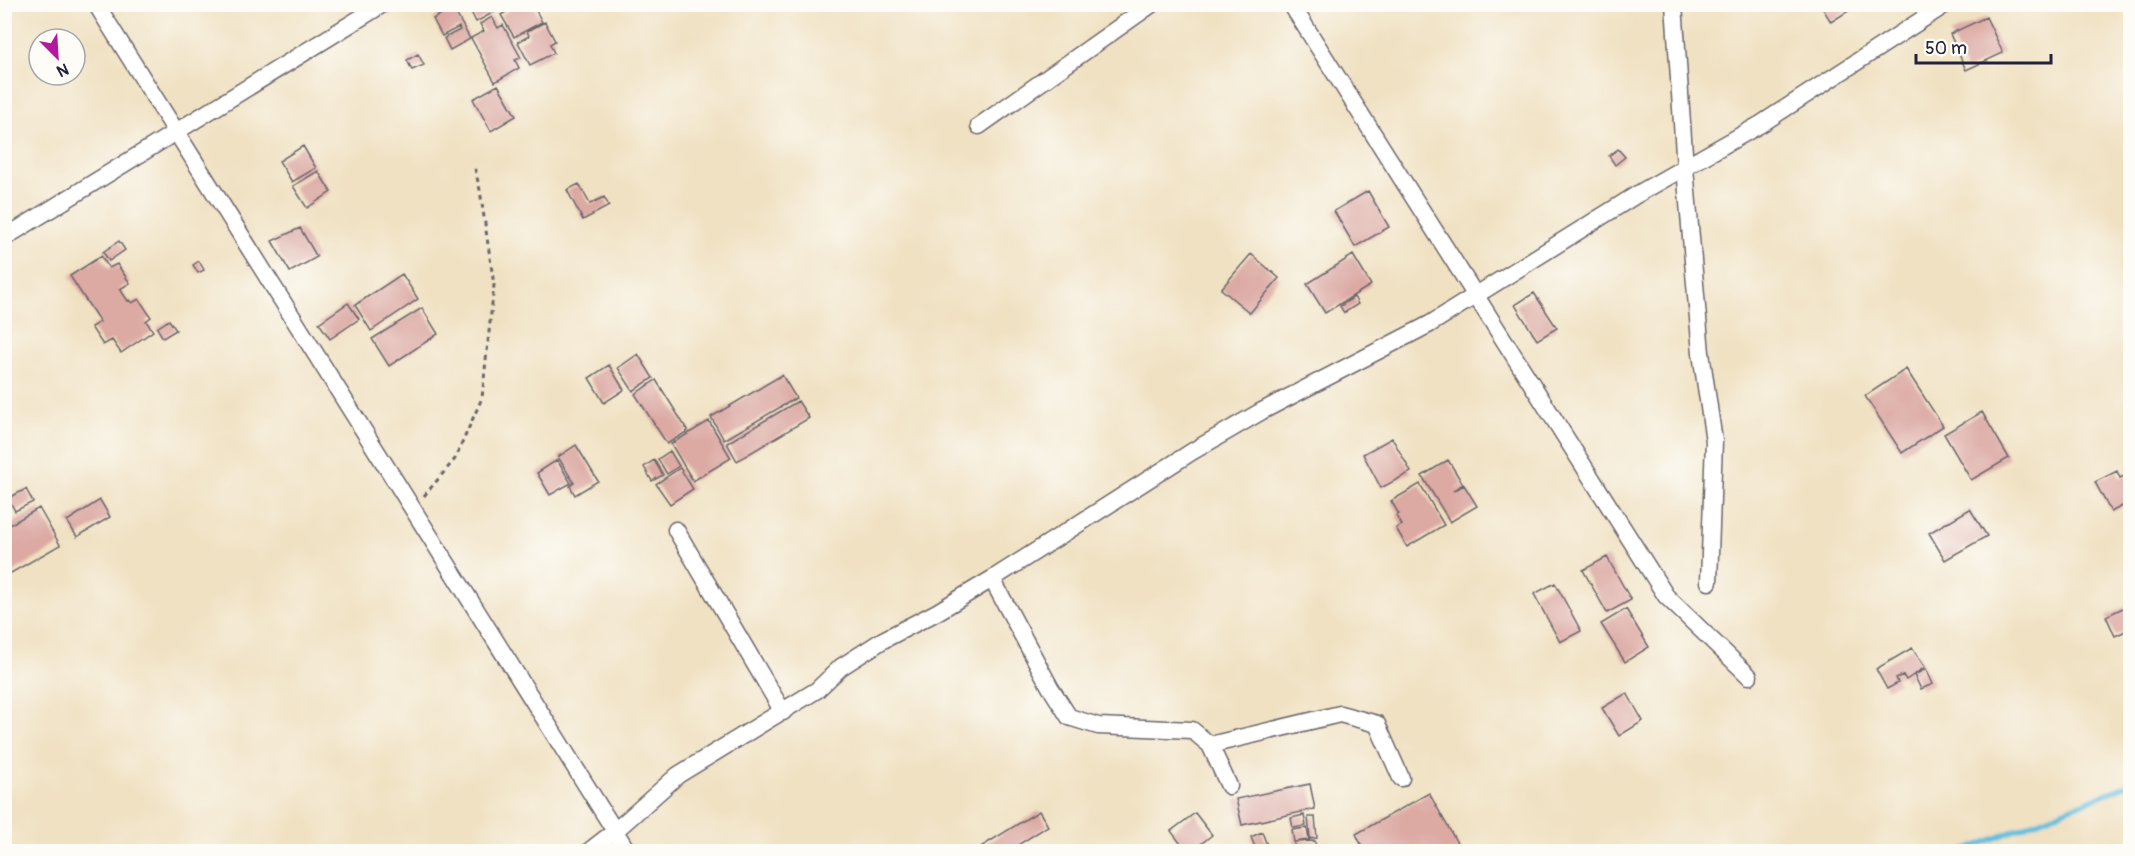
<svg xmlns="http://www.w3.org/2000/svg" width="2135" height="856" viewBox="0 0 2135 856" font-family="Pangolin,sans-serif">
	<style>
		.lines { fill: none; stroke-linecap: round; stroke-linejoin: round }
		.stream { stroke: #60bdde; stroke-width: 5 }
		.building { fill: #dca9a3 }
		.minor-casing { stroke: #6a656a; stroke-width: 19 }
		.path { stroke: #6a656a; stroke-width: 3; stroke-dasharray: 4.5 4.5; stroke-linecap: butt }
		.minor { stroke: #fff; stroke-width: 16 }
	</style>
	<rect width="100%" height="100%" fill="#fdfcf7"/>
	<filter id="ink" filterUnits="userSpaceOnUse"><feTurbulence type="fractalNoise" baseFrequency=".0167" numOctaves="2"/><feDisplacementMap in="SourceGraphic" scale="12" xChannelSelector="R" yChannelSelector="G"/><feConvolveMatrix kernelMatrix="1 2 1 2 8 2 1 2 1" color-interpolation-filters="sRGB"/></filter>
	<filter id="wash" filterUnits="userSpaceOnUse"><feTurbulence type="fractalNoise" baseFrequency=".008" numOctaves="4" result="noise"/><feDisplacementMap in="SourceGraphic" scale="24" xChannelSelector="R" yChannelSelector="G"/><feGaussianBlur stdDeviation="1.35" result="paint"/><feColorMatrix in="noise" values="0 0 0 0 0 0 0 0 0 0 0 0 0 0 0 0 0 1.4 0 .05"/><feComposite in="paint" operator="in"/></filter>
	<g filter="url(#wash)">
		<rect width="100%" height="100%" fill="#f0e1c2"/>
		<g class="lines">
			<path class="stream" d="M1961 852 2130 784"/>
		</g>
		<g id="blocks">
			<path class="building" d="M446 4H451L470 39 450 50 444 38 460 30 459 27 442 36 433 19 440 15 437 9Z
				M470 4H509L476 22 468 6Z
				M519 4H524L526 9 533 5 542 22 514 37 501 15Z
				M1820 4H1846L1850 10 1831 22Z
				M492 17 498 28 503 25 521 58 515 60 519 68 495 82 471 38 484 31 480 24Z
				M1986 17 2003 53 1966 70 1950 34Z
				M545 22 555 41 550 44 554 53 530 65 518 42 529 36 527 31Z
				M418 54 424 65 412 70 407 60Z
				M498 85 516 116 491 131 473 99Z
				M303 146 316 168 292 182 279 161Z
				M1618 149 1625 157 1615 165 1609 156Z
				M318 171 331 192 307 208 293 186Z
				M579 184 590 204 604 197 609 206 583 220 567 190Z
				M1368 191 1389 227 1355 247 1334 211Z
				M300 228 317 257 290 272 272 241Z
				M119 241 125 250 109 261 103 252Z
				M1251 254 1279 278 1250 313 1221 289Z
				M1353 255 1371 285 1325 313 1307 284Z
				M101 256 109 268 117 264 130 283 120 289 128 301 130 300 132 303 139 299 151 317 146 321 153 331 121 353 112 340 103 345 91 327 100 322 70 276Z
				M199 261 204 270 198 273 193 265Z
				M402 274 418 299 371 331 355 305Z
				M1534 293 1557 328 1537 340 1515 305Z
				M1354 297 1358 304 1344 313 1340 306Z
				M348 303 359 319 330 339 319 323Z
				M422 308 438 334 389 366 372 339Z
				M169 320 176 330 163 338 157 328Z
				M638 354 653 378 633 391 618 368Z
				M609 365 624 390 604 403 589 378Z
				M1906 369 1943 426 1902 453 1865 396Z
				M782 375 796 398 724 440 711 417Z
				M656 380 688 431 667 444 635 394Z
				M798 401 809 418 737 461 727 443Z
				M1982 412 2009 458 1971 480 1944 434Z
				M709 421 731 458 693 481 671 444Z
				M1392 438 1411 472 1381 488 1363 454Z
				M576 445 598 481 575 495 570 486 574 483 558 457Z
				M670 451 679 466 667 474 658 459Z
				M557 460 571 483 550 495 537 473Z
				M654 460 663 475 652 481 644 467Z
				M1448 460 1463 484 1453 491 1464 485 1477 506 1450 522 1422 476Z
				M680 468 693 489 670 504 656 484Z
				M2117 471 2120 478 2128 474 2130 479V502L2111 512 2095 482Z
				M1420 484 1444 525 1407 547 1396 528 1402 525 1396 516 1399 514 1391 501Z
				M26 489 33 502 15 511 8 498Z
				M100 500 110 517 77 537 67 521Z
				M39 508 60 545 4 577V528Z
				M1970 509 1987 536 1945 560 1929 533Z
				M1607 557 1631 600 1607 613 1583 570Z
				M1555 583 1581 631 1560 642 1534 594Z
				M2129 605 2130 629 2115 636 2106 616Z
				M1626 609 1649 647 1625 662 1601 624Z
				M1912 648 1925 667 1906 680 1903 675 1896 678 1898 683 1887 689 1876 669Z
				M1926 669 1933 684 1921 689 1914 675Z
				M1627 693 1643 721 1619 736 1602 708Z
				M1310 784 1315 809 1242 825 1236 799Z
				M1429 793 1462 852H1365L1356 834Z
				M1039 811 1048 826 1007 852H981L979 848Z
				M1195 813 1212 835 1191 852H1187L1171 831Z
				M1304 815 1306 826 1293 828 1291 818Z
				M1308 817H1315L1317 838 1310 839Z
				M1307 828 1309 840 1294 842 1292 830Z
				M1262 832 1267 845 1256 850 1251 837Z
				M1315 841 1316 850 1295 852 1294 842Z"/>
		</g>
	</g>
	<g filter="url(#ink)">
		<use href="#blocks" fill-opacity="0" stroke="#6a656a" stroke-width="1.5"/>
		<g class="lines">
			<g class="minor-casing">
				<path id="minor" d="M96 4 628 852
					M1291 4 1666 596 1749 676
					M1674 4 1685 168 1701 353 1714 441 1709 582
					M979 126 1152 4
					M4 238 383 4
					M676 530 783 712
					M992 579 1050 687 1069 717 1098 726 1192 730 1210 745 1229 786
					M1210 745 1340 714 1377 724 1401 778
					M588 852 615 831 678 775 817 690 841 667 883 640 937 612 992 579 1193 451 1262 411 1430 324 1636 195 1761 124 1946 4"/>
			</g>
			<path class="path" d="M424 496 455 459 482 398 494 285 480 190 474 165"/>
			<use href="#minor" class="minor"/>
		</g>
	</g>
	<rect width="2135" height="856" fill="none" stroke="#fdfcf7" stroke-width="24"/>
	<g transform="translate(57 57) rotate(156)"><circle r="28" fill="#fdfcf7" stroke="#a5a5ac" stroke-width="1.5"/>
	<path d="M0-4.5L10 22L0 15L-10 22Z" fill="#b5179e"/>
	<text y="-9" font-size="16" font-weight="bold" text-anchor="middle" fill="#22223b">N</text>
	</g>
	<path d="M1916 54v9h135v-9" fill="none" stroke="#22223b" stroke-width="3"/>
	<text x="1925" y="54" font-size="18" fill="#22223b" stroke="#fdfcf7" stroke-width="4.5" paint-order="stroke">50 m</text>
</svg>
